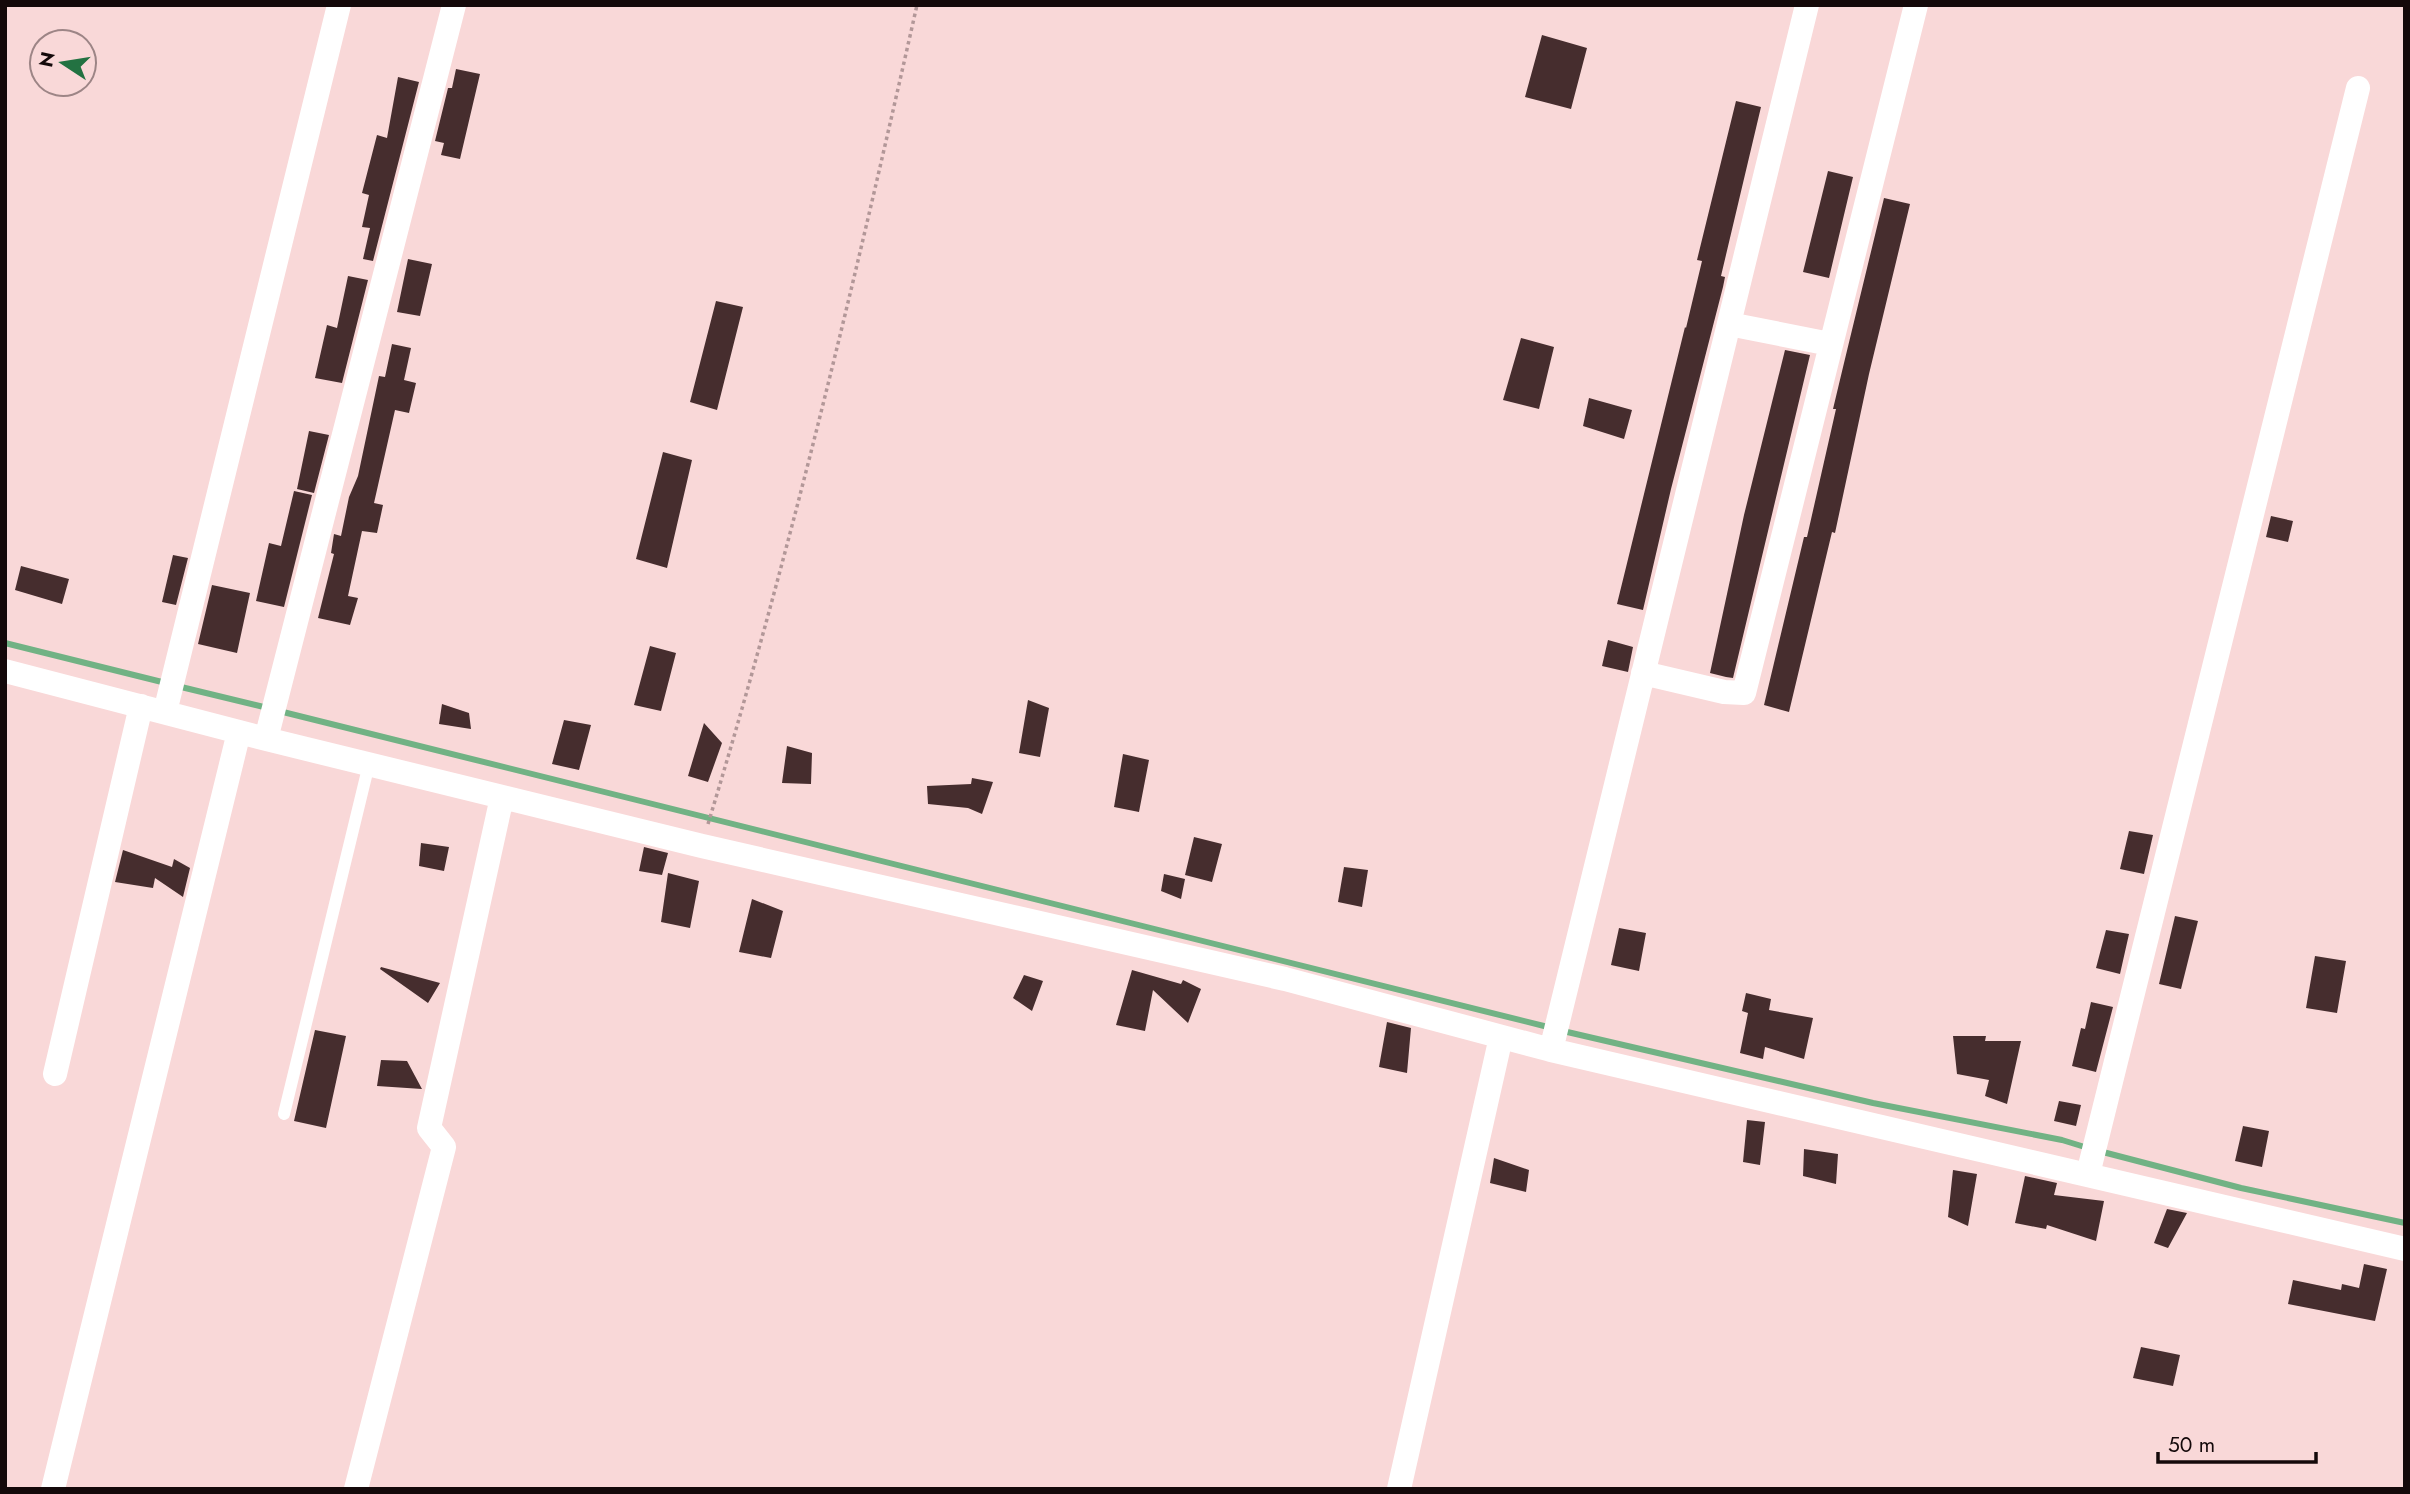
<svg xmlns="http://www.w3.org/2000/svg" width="2410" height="1494" viewBox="0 0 2410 1494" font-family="Jost,sans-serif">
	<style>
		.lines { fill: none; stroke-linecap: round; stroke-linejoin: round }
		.stream { stroke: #71b284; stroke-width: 6 }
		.building { fill: #462d2e }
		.path { stroke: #b29798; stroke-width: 3.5; stroke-dasharray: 3.5 3.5; stroke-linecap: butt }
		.service { stroke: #fff; stroke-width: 12 }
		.minor { stroke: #fff; stroke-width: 24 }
	</style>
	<rect width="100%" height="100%" fill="#f9d8d8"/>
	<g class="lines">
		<path class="stream" d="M5 643 166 683
			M177 686 268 708
			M279 711 1552 1028
			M1563 1031 1873 1103 2062 1140 2088 1148
			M2099 1151 2241 1188 2405 1223"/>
	</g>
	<path class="building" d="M1542 35 1587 48 1571 109 1525 97Z
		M456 69 480 74 460 159 441 155 444 143 435 141 448 88H452Z
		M398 77 419 82 373 261 363 259 370 228 362 227 369 195 362 193 377 135 387 138Z
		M1736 101 1761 107 1721 276 1725 277 1723 287 1671 489 1643 610 1617 604 1685 327 1686 328 1702 261 1697 260Z
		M1828 171 1853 177 1829 278 1803 272Z
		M1884 198 1910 204 1869 374 1835 533 1832 532 1789 712 1764 705 1804 537H1807L1836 409H1833L1844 363Z
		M408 259 432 264 420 316 397 312Z
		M348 276 368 280 342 383 315 378 327 325 337 328Z
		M716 301 743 307 717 410 690 402Z
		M1521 338 1554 347 1539 409 1503 400Z
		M392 344 411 348 404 380 416 383 409 413 395 410 374 503 383 505 377 533 362 531 348 596 358 598 350 625 318 618 334 554 331 553 334 534 341 536 349 497 358 476 379 376 385 377Z
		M1785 350 1810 355 1733 678 1726 677 1710 673 1744 515Z
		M1589 398 1632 410 1624 439 1583 426Z
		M309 431 329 435 314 493 297 489Z
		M663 452 692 460 667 568 636 559Z
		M294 491 312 495 284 607 256 601 269 543 281 546Z
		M2271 516 2293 521 2288 542 2266 537Z
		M173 555 188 558 176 605 162 602Z
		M21 566 69 579 62 604 15 590Z
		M212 585 250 593 237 653 198 644Z
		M1608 640 1633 647 1628 672 1602 666Z
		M650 646 676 653 661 711 634 705Z
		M1028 700 1049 708 1040 757 1019 753Z
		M442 704 469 713 471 729 439 724Z
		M564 720 591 725 579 770 552 764Z
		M704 723 722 743 708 782 688 776Z
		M787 746 812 753 811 784 782 783Z
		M1123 754 1149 760 1139 812 1114 807Z
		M972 778 993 782 982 814 968 808 928 804 927 786 971 784Z
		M2129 831 2153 835 2144 874 2120 869Z
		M1194 837 1222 844 1212 882 1185 875Z
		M421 843 449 847 444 871 419 866Z
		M644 847 668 853 662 875 639 871Z
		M123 850 172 867 174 859 190 868 183 897 155 878 153 888 115 882Z
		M1344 867 1368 870 1362 907 1338 902Z
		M668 873 699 881 690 928 661 922Z
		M1164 874 1185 879 1181 899 1161 891Z
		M752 899 783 911 771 958 739 952Z
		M2175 916 2198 921 2181 989 2159 984Z
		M1619 928 1646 933 1639 971 1611 965Z
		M2106 930 2129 934 2120 974 2096 968Z
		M2315 956 2346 961 2337 1013 2306 1008Z
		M381 967 440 983 428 1003 380 969Z
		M1132 970 1181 984 1183 980 1201 989 1188 1023 1153 990 1145 1031 1116 1025Z
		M1024 975 1043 981 1032 1011 1013 998Z
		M1746 993 1771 999 1769 1010 1813 1018 1804 1059 1765 1047 1763 1059 1740 1053 1748 1013 1742 1011Z
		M2091 1002 2113 1007 2096 1072 2072 1066 2081 1028 2085 1029Z
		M1387 1022 1411 1028 1407 1073 1379 1067Z
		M315 1030 346 1036 326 1128 294 1121Z
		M1953 1036H1986L1985 1041H2021L2007 1104 1985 1096 1989 1080 1957 1074Z
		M381 1060 407 1061 422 1089 377 1086Z
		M2059 1101 2081 1105 2076 1126 2054 1121Z
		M1747 1120 1765 1122 1760 1165 1743 1162Z
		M2243 1126 2269 1131 2262 1167 2235 1161Z
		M1804 1149 1838 1154 1836 1184 1803 1176Z
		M1494 1158 1529 1170 1526 1192 1490 1183Z
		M1953 1170 1977 1174 1968 1226 1948 1217Z
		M2025 1176 2057 1183 2054 1195 2104 1201 2096 1241 2047 1225 2046 1229 2015 1223Z
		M2167 1209 2187 1213 2168 1248 2154 1243Z
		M2364 1264 2387 1269 2375 1321 2288 1304 2293 1280 2341 1290 2342 1284 2359 1288Z
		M2141 1347 2180 1355 2173 1386 2133 1378Z"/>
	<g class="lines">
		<path class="path" d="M708 824C790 554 855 280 917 5"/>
		<path class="service" d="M284 1114 369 764"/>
		<path class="minor" d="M1729 324 1830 344
			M5 671 266 739 702 846 1285 979 1551 1050 2405 1249
			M1643 673 1724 692 1744 693 1916 5
			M165 712 339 5
			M266 739 454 5
			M1551 1050 1807 5
			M55 1074 141 706
			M2088 1174 2358 88
			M53 1489 239 732
			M356 1489 444 1147 429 1128 502 797
			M1399 1489 1501 1037"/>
	</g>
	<rect width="2410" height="1494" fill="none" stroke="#14090a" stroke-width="14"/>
	<g transform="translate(63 63) rotate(282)"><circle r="33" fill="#f9d8d8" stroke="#9d8586" stroke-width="2"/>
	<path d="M0-5L12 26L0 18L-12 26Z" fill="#237242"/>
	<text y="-10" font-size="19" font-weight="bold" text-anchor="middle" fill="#14090a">N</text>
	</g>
	<path d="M2158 1452v10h158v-10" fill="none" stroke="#14090a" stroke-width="3.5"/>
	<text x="2168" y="1452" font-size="21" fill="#14090a" stroke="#f9d8d8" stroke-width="5" paint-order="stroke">50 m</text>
</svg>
